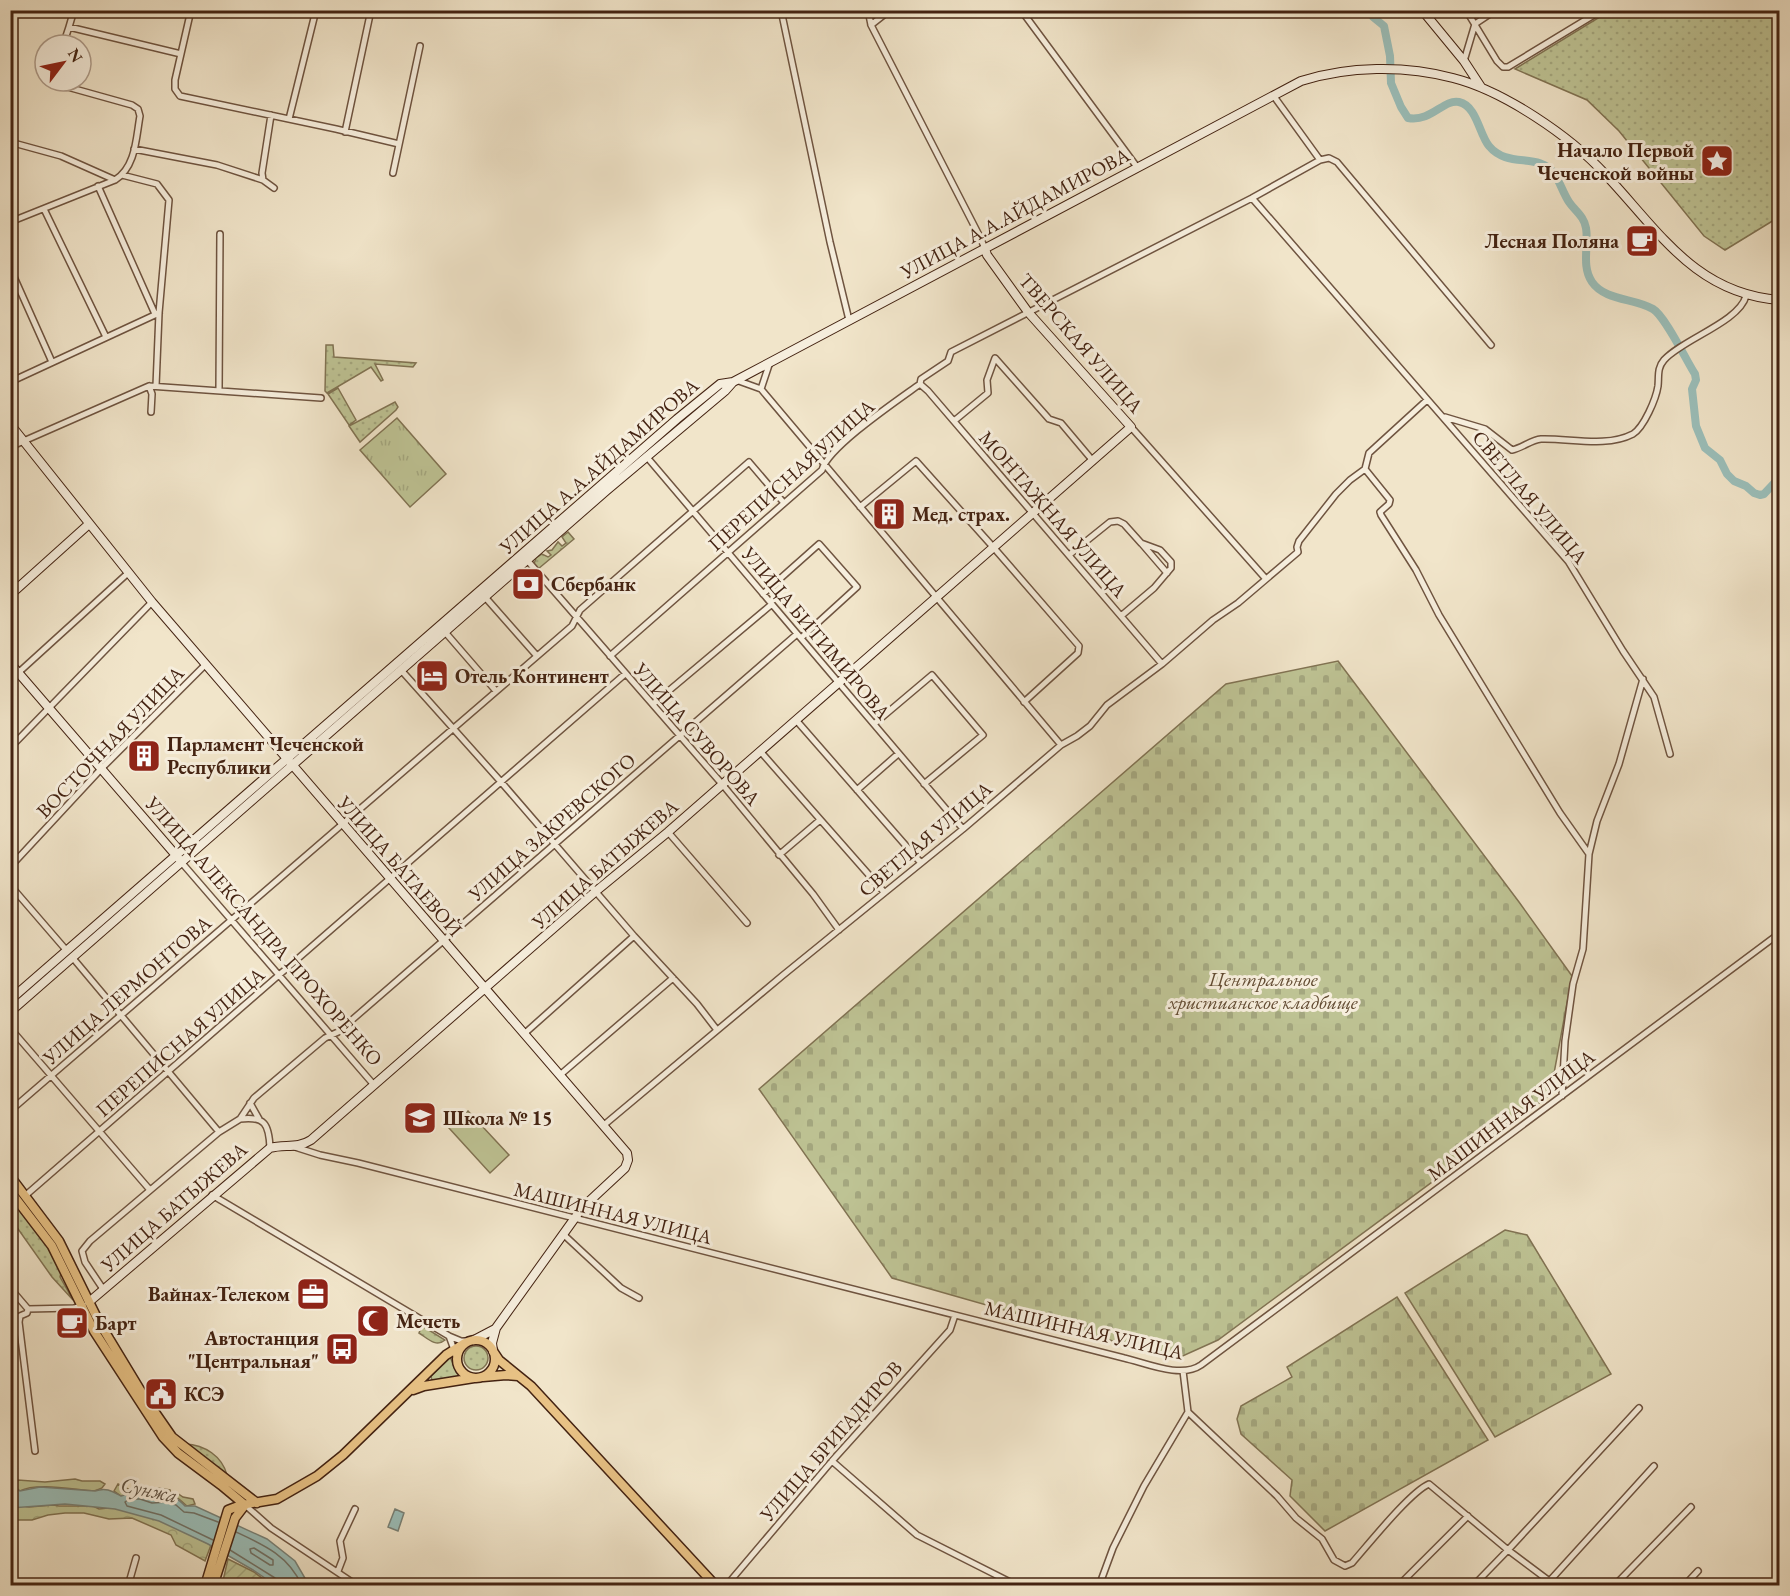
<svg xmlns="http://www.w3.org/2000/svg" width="1790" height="1596" viewBox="0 0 1790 1596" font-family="'EB Garamond',serif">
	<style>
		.grass { fill: url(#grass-dots); stroke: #817353; stroke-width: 1.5 }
		.forest { fill: url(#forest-crowns); stroke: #817353; stroke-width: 1.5 }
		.cemetery { fill: url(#cemetery-stones); stroke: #817353; stroke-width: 1.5 }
		.park { fill: url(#park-tufts); stroke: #817353; stroke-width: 1.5 }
		.garden { fill: url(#garden-furrows); stroke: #817353; stroke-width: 1.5 }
		.pitch { fill: #bec394; stroke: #817353; stroke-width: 1.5 }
		.water { fill: #9bbfba; stroke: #788177; stroke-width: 1.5 }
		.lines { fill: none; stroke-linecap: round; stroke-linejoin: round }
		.shore { stroke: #707166; stroke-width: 1.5 }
		.river { stroke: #9bbfba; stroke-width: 8 }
		.street-casing { stroke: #6f5440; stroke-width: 8 }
		.secondary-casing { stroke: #442312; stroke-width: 10 }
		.primary-casing { stroke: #442312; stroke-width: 11 }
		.street { stroke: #f6eedd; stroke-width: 5 }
		.secondary { stroke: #f6eedd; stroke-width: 8 }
		.primary { stroke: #e8c285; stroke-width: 8 }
		.labels { text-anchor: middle; stroke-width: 6; stroke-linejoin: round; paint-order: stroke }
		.poi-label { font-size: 20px; font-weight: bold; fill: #442312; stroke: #f6eedd; text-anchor: start }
		.street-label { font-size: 20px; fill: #442312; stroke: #f6eedd }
		.park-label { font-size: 20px; font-style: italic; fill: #624b32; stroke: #f6eedd }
		.water-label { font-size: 21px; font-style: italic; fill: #5e5244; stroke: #f6eedd }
	</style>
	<defs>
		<pattern id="grass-dots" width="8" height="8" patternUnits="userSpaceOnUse" patternTransform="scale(1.5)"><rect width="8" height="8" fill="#bec394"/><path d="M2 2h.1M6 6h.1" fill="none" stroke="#a4a77f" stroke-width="1.8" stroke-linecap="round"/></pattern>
		<pattern id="forest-crowns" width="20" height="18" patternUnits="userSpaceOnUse" patternTransform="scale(1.5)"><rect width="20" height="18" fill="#bec394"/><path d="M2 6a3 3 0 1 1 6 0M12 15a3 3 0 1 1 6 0" fill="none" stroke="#a4a77f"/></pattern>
		<pattern id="cemetery-stones" width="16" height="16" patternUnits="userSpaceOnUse" patternTransform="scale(1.5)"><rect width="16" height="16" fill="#bec394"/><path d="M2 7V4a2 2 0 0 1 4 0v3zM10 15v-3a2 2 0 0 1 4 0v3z" fill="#a4a77f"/></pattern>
		<pattern id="park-tufts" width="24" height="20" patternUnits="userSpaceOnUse" patternTransform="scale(1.5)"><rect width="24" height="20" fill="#bec394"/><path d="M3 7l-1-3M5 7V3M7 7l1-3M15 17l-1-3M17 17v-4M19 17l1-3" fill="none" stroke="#a4a77f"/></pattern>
		<pattern id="garden-furrows" width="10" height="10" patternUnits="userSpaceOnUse" patternTransform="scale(1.5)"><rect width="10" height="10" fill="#bec394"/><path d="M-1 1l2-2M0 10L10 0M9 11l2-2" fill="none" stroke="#a4a77f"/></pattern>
	</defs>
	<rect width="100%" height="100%" fill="#f1e5ca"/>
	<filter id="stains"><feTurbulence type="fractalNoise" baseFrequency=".00333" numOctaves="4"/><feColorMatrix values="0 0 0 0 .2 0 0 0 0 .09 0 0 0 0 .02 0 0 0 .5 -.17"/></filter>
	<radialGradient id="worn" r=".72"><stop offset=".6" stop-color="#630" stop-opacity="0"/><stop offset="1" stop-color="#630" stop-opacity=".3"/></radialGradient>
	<path class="grass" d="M1611 10 1779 11V217L1725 250 1704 236 1619 131 1587 100 1515 69Z
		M326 345H333L334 357 416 363 413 367 375 364 383 380 381 381 371 367 327 393 325 391Z
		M338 388 356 420 349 425 328 394Z
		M395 402 398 407 396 410 360 442 349 426Z
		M568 532 574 539 538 569 534 564 536 558 542 554 548 557 551 555 547 551 552 550 558 542 562 546 566 543 562 537Z
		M17 1207 47 1246 61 1273 60 1277 73 1300 52 1277 11 1219 10 1212Z
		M424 1327 445 1340C436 1348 427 1338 419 1333L421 1328Z
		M464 1358a12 12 0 1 1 24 0a12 12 0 1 1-24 0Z
		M450 1357 455 1368 463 1377 432 1381 431 1376Z
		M185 1444C205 1445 222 1456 227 1475Z"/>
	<path class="forest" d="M75 1479 82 1481H100L105 1484 102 1488 95 1491C75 1490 37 1482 20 1491L15 1487 18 1480 45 1482Z
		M118 1484 128 1489 136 1488 139 1491 136 1494 121 1496 114 1491Z
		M157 1488 170 1490 171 1494 177 1493 183 1497 193 1499 195 1504 187 1506C184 1504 182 1501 179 1499 170 1493 158 1500 149 1495L150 1491Z
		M11 1504 29 1507 53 1505 59 1506H93L99 1509 117 1507 151 1515 211 1545 205 1561 176 1545 171 1535 132 1518 109 1519 84 1513H65L48 1515 32 1520H15L11 1513Z"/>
	<path class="cemetery" d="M1338 661 1519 902 1572 976 1550 1095 1218 1340 1176 1359 892 1278 759 1089 1226 684Z
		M1505 1230 1527 1235 1611 1374 1495 1437 1405 1293Z
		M1397 1297 1488 1440 1325 1531 1290 1496 1292 1480 1241 1434 1237 1419 1241 1406 1292 1377 1287 1367Z"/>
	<path class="park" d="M397 418 446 474 410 507 360 450Z"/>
	<path class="garden" d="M228 1559 254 1572 271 1585H222Z"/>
	<path class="pitch" d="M468 1111 509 1155 490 1173 449 1128Z"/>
	<path class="water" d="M12 1483H16V1488L20 1491 40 1487 95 1491C106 1487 112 1491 121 1496 136 1491 141 1495 154 1497 170 1500 171 1491 185 1506H195L267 1539 295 1561 309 1585H275L253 1570 208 1544 159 1521 115 1509 65 1504 11 1508Z
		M395 1509 404 1513 398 1531 388 1527Z"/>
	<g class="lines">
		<path class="shore" d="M236 1532C264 1545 289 1556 302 1586
			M213 1540 161 1515 127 1506 125 1502 129 1499H140L152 1503 168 1502 176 1505 184 1512 194 1513 218 1522
			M254 1548 273 1560V1565H270L251 1553 250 1549Z
			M230 1550 275 1578 277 1586"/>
		<path class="river" d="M1372 10 1373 17 1384 26 1390 56 1391 83 1401 107 1408 118C1432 122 1443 99 1459 102 1477 106 1479 134 1489 146 1508 169 1538 152 1554 173 1560 182 1563 193 1569 202 1575 211 1584 216 1586 228 1589 245 1581 266 1592 282 1605 301 1635 298 1653 309 1665 316 1686 360 1695 374L1696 380 1692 389 1696 426 1705 448 1720 460 1727 474 1734 481 1746 486 1754 493 1760 495 1764 494 1780 477"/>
		<g class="street-casing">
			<path id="street" d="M191 10 175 80V89L180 96 336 129 399 144
				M781 10 830 242 849 320
				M868 10 871 25 981 239 985 249
				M1021 10 1137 167
				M1466 10 1497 61 1503 67H1508L1602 10
				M871 25 890 10
				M69 27 74 10
				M63 45 69 27 181 54
				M1464 61 1475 24 1496 10
				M271 115 262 173 263 180 274 188
				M289 119 316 10
				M345 132 371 10
				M10 142 61 156 115 180
				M134 149 217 165 263 180
				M1320 160 1329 158 1337 162 1491 345
				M393 173 420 46
				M122 175 157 184 169 200 159 313 156 386
				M98 186 155 314
				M1252 198 1568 561 1623 651 1654 697 1670 754
				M44 209 106 337
				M10 222 115 180C136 167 136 138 140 116L138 109 132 105 64 86 58 81
				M10 268 52 362
				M736 380 761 389 1061 745
				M10 382 159 313
				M920 384 928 391 1162 664
				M149 386 152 394 151 412
				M761 389 770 362
				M219 390 220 234
				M1445 417 1485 429 1512 450C1522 448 1531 440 1541 439 1570 438 1606 448 1633 434 1644 427 1656 399 1658 386 1659 376 1657 368 1664 360 1683 339 1739 322 1746 296
				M954 421 988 393 987 380 995 358 1049 419 1061 423 1093 461
				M1131 427 1266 579
				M10 447 149 386 321 398
				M646 456 963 829
				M1365 469 1390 500 1389 504 1380 512 1381 515 1416 570 1439 615 1560 813 1589 854 1583 949 1573 984 1565 1041 1562 1096
				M860 507 916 461 994 548 1079 646 1078 653 1024 702
				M1142 544 1167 573
				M1069 555 1110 522 1118 521 1124 524 1141 543 1160 550 1171 562V568L1154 588 1121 616
				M527 560 722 784 813 894 839 930
				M763 594 819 544 857 587 801 638
				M485 597 537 656
				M445 632 496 691
				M610 656 822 470C828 447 898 400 920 384L921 379 948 361 951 352 1252 198 1320 160 1273 95
				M401 670 502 783 634 936 697 1004 717 1030
				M10 676 18 673 128 573
				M653 704 772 604
				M796 720 921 863
				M874 724 932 675 983 735 924 784
				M10 748 152 602
				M760 751 884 892
				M857 790 898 754
				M668 832 747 923
				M1589 854 1597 821 1619 764 1643 679
				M779 855 820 820
				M182 863 374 1085
				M10 867 101 769 206 664
				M10 885 67 951
				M72 957 219 1132
				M10 1028 150 1190
				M524 1034 634 936
				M560 1075 673 978
				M250 1103 259 1119
				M10 1111 572 626 580 610 749 462 784 503
				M240 1119C265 1116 269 1124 270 1148
				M604 1125 782 976 963 829 1061 745 1077 736 1090 726 1107 705 1162 664 1213 620 1238 603 1298 552 1297 547 1299 541 1336 494 1350 480 1365 469 1369 453 1427 400
				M295 1147 320 1155 358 1163 1124 1358C1146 1363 1181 1379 1201 1365L1780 933
				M26 1195 625 674
				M212 1195 449 1336 461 1341H470
				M10 1209 19 1202
				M563 1234 621 1288 639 1298
				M10 1288 28 1309
				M103 1289 85 1262 82 1251 90 1241 219 1132 240 1119 254 1098 325 1038 338 1032 797 634
				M28 1309 27 1313 20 1316 19 1322 35 1451
				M28 1309 74 1308 83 1305
				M449 1336 457 1358
				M1188 1412 1277 1496 1296 1518 1322 1539 1334 1560 1345 1566 1352 1563C1368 1545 1410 1492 1429 1484L1508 1550 1556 1586
				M832 1461 917 1535 1018 1586
				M245 1505 271 1528 358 1586
				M338 1571 343 1558 340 1541 355 1509
				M128 1586 136 1558
				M726 1586 832 1461 950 1330 955 1315
				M1099 1586 1113 1548 1144 1486 1188 1412 1183 1371
				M1398 1586 1468 1516
				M1473 1586 1508 1550 1639 1408
				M1545 1586 1654 1466
				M1614 1586 1691 1507
				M1684 1586 1698 1571"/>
		</g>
		<g class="secondary-casing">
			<path id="secondary" d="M1422 10 1464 61 1481 87
				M10 424 152 602 627 1153 628 1160 625 1168 582 1208 496 1328 492 1343 493 1351
				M10 595 89 524
				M10 663 180 860
				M10 1000 677 419 720 384 733 382 1301 81C1348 66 1405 65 1453 78 1504 91 1570 136 1605 174 1658 230 1695 294 1780 300
				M10 1012 606 491 725 391 733 382
				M89 1302 270 1148C285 1144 297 1149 311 1140L595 892 668 832 1131 427 1028 312 987 255 985 249
				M474 1340 495 1329"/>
		</g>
		<g class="primary-casing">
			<path id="primary" d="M10 1176 59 1241 99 1322 145 1398 172 1437 257 1503
				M10 1191 52 1246 94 1331 163 1437 178 1453 221 1485 245 1505
				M457 1359a19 19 0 1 1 38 0a19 19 0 1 1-38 0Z
				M493 1351 499 1360 531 1386 716 1586
				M483 1377 506 1375 518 1376
				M413 1390 424 1386 474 1378
				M205 1586 228 1510 241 1505 277 1499 317 1476 343 1455 446 1355 465 1343
				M213 1586 235 1518 245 1505"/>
		</g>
		<use href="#street" class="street"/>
		<use href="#secondary" class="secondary"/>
		<use href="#primary" class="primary"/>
	</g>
	<defs>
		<g id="sight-square" transform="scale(1.725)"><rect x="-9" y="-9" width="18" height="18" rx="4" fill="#8f2418" stroke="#f6eedd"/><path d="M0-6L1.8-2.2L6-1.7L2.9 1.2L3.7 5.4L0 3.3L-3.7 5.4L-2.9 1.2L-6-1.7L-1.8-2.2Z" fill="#fff"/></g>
		<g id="cafe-square" transform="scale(1.725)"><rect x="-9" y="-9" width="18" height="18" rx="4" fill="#8f2418" stroke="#f6eedd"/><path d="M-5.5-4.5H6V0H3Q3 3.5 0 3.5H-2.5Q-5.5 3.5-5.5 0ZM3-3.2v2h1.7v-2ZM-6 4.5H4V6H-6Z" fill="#fff"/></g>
		<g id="building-square" transform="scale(1.725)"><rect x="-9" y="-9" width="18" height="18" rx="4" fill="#8f2418" stroke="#f6eedd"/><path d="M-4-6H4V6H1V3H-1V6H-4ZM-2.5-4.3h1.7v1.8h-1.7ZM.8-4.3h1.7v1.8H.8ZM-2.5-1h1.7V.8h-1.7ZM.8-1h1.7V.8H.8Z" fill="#fff"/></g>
		<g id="bank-square" transform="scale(1.725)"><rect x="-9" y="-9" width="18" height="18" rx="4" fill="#8f2418" stroke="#f6eedd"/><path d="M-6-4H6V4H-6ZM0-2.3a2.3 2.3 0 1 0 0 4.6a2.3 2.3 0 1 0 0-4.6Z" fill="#fff"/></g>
		<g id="hotel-square" transform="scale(1.725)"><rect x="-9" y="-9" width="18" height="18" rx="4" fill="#8f2418" stroke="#f6eedd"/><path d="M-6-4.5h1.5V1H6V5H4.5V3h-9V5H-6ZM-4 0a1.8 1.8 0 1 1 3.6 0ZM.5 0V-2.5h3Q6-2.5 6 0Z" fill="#fff"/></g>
		<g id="school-square" transform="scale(1.725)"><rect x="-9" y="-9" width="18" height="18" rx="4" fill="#8f2418" stroke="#f6eedd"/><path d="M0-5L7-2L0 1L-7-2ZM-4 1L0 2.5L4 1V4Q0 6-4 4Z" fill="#fff"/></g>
		<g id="office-square" transform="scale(1.725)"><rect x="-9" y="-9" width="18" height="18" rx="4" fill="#8f2418" stroke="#f6eedd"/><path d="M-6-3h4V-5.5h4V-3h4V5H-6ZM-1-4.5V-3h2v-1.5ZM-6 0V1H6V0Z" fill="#fff"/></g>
		<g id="mosque-square" transform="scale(1.725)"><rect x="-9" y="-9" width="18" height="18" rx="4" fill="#8f2418" stroke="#f6eedd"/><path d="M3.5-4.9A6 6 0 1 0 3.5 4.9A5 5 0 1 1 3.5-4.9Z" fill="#fff"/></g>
		<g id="bus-square" transform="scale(1.725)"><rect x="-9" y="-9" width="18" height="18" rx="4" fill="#8f2418" stroke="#f6eedd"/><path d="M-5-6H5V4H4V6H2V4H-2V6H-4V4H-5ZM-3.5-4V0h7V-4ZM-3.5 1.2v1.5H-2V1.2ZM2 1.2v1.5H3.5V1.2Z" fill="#fff"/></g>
		<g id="civic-square" transform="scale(1.725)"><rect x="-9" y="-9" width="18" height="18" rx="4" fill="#8f2418" stroke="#f6eedd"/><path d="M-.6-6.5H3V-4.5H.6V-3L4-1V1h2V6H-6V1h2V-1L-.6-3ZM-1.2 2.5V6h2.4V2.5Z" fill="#fff"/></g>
	</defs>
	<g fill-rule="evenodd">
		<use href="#sight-square" x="1717" y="161"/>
		<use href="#cafe-square" x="1642" y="241"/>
		<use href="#building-square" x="889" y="514"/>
		<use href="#bank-square" x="528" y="584"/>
		<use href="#hotel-square" x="432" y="676"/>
		<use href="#building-square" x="144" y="756"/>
		<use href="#school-square" x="420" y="1118"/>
		<use href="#office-square" x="313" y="1294"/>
		<use href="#mosque-square" x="373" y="1321"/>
		<use href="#cafe-square" x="72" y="1323"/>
		<use href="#bus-square" x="342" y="1349"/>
		<use href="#civic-square" x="161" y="1394"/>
	</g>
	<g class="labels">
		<g class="poi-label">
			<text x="1694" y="157" text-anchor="end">Начало Первой<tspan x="1694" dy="23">Чеченской войны</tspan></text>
			<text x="1619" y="248" text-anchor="end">Лесная Поляна</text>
			<text x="912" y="521">Мед. страх.</text>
			<text x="551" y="591">Сбербанк</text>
			<text x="455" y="683">Отель Континент</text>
			<text x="167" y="751">Парламент Чеченской<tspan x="167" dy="23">Республики</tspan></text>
			<text x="443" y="1125">Школа № 15</text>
			<text x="290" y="1301" text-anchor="end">Вайнах-Телеком</text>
			<text x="396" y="1328">Мечеть</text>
			<text x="95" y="1330">Барт</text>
			<text x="319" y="1345" text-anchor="end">Автостанция<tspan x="319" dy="23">"Центральная"</tspan></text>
			<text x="184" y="1401">КСЭ</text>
		</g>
		<g class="street-label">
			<text transform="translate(1015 213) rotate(-28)" y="7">УЛИЦА А.А.АЙДАМИРОВА</text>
			<text transform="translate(1081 343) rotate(49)" y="7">ТВЕРСКАЯ УЛИЦА</text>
			<text transform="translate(599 466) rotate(-41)" y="7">УЛИЦА А.А.АЙДАМИРОВА</text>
			<text transform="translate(791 475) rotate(-42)" y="7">ПЕРЕПИСНАЯ УЛИЦА</text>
			<text transform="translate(1530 497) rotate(50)" y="7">СВЕТЛАЯ УЛИЦА</text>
			<text transform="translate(1053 514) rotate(49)" y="7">МОНТАЖНАЯ УЛИЦА</text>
			<text transform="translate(816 633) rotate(50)" y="7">УЛИЦА БИТИМИРОВА</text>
			<text transform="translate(697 734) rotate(49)" y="7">УЛИЦА СУВОРОВА</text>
			<text transform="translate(110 742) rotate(-46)" y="7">ВОСТОЧНАЯ УЛИЦА</text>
			<text transform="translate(552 827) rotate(-41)" y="7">УЛИЦА ЗАКРЕВСКОГО</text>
			<text transform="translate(925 839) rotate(-40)" y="7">СВЕТЛАЯ УЛИЦА</text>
			<text transform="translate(605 864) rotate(-41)" y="7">УЛИЦА БАТЫЖЕВА</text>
			<text transform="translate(400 866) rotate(49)" y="7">УЛИЦА БАТАЕВОЙ</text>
			<text transform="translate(264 931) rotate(49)" y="7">УЛИЦА АЛЕКСАНДРА ПРОХОРЕНКО</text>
			<text transform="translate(127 990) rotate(-41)" y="7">УЛИЦА ЛЕРМОНТОВА</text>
			<text transform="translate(180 1042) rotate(-41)" y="7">ПЕРЕПИСНАЯ УЛИЦА</text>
			<text transform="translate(1511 1115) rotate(-37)" y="7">МАШИННАЯ УЛИЦА</text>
			<text transform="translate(174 1207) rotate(-41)" y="7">УЛИЦА БАТЫЖЕВА</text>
			<text transform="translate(613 1213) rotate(14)" y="7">МАШИННАЯ УЛИЦА</text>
			<text transform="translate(1084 1330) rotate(13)" y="7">МАШИННАЯ УЛИЦА</text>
			<text transform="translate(831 1441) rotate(-49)" y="7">УЛИЦА БРИГАДИРОВ</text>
		</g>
		<g class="park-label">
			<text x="1263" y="986">Центральное<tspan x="1263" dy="23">христианское кладбище</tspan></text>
		</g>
		<g class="water-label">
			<text transform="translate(149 1490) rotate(12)" y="7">Сунжа</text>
		</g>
	</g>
	<rect width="1790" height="1596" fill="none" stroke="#f1e5ca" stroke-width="36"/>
	<rect x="12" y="12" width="1766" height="1572" fill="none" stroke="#442312" stroke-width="3"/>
	<rect x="18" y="18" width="1754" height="1560" fill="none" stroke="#442312" stroke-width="1.5"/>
	<g transform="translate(63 63) rotate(58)"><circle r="28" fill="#f6eedd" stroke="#af9d8c" stroke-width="1.5"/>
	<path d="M0-4.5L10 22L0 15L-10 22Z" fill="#8f2418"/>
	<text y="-9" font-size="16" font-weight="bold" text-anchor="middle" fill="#442312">N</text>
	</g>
	<rect width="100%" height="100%" filter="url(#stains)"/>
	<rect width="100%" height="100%" fill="url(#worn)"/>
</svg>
